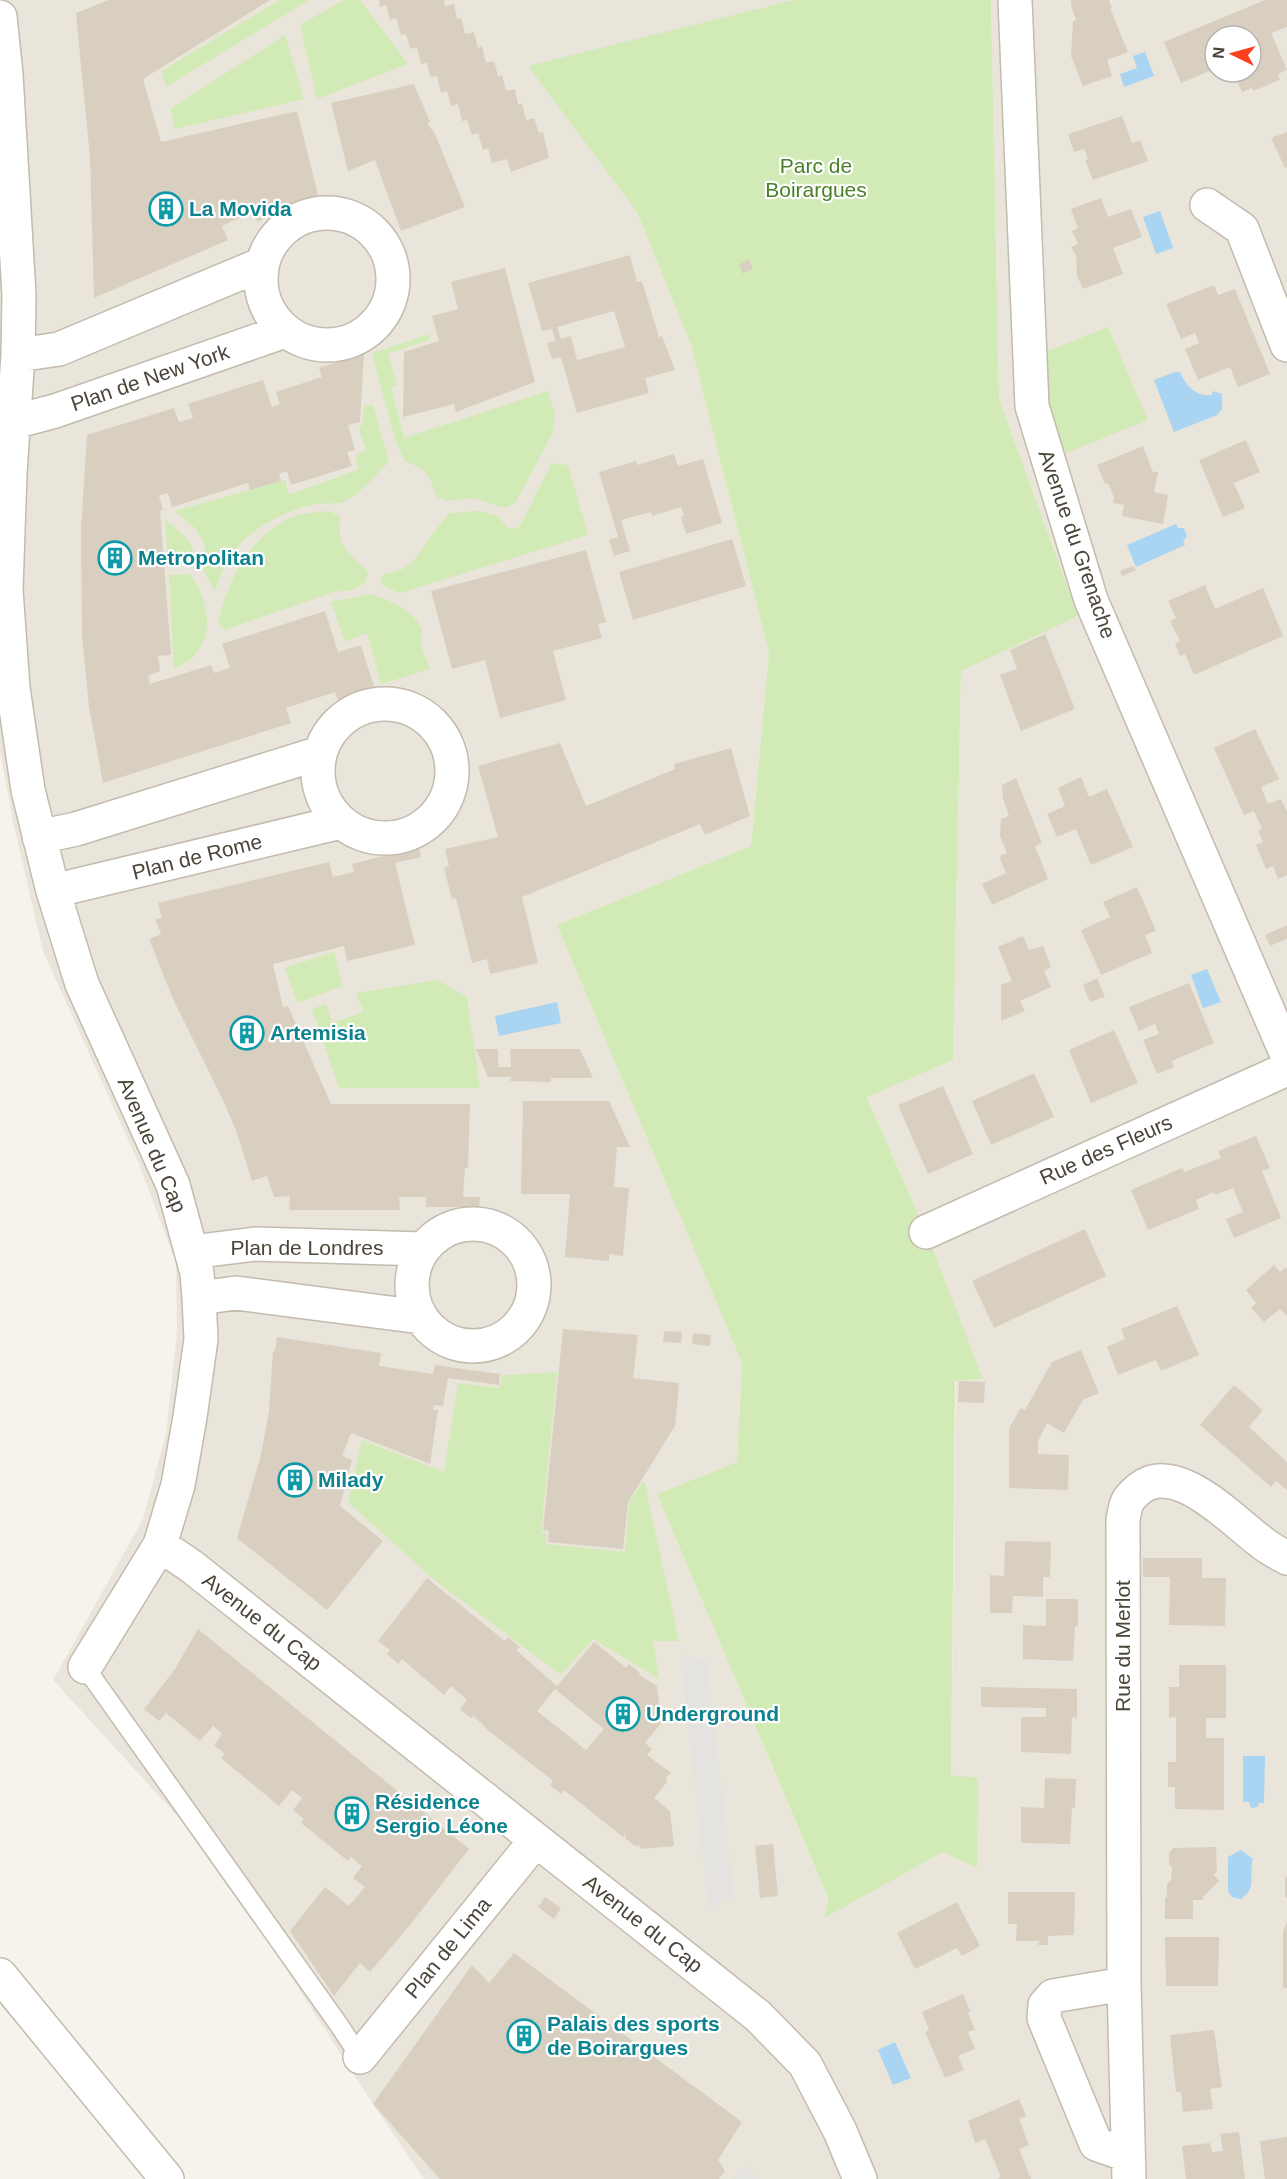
<svg xmlns="http://www.w3.org/2000/svg" width="1287" height="2179" viewBox="0 0 1287 2179" font-family="Helvetica,sans-serif">
	<style>
		.residential { fill: #eae5da; fill-rule: evenodd }
		.green { fill: #d2eab5 }
		.parking { fill: #e5e3e0 }
		.water { fill: #a9d4f2 }
		.building { fill: #d8cfc1; fill-rule: evenodd }
		.lines { fill: none; stroke-linecap: round; stroke-linejoin: round }
		.lane-casing { stroke: #c2bbae; stroke-width: 21 }
		.street-casing { stroke: #c2bbae; stroke-width: 36 }
		.lane { stroke: #fff; stroke-width: 18 }
		.street { stroke: #fff; stroke-width: 33 }
		.labels { text-anchor: middle; stroke-width: 4.5; stroke-linejoin: round; paint-order: stroke }
		.park-label { font-size: 21px; fill: #4a7f2a; stroke: #fff }
		.culture-label { font-size: 21px; font-weight: bold; fill: #0d838f; stroke: #fff; text-anchor: start }
		.street-label { font-size: 21px; fill: #4b4439; stroke: #fff }
	</style>
	<rect width="100%" height="100%" fill="#f6f3ec"/>
	<path class="residential" d="M0 0H793L529 67 637 212 691 345 769 653 751 846 557 925 742 1363 737 1462 657 1494 828 1899 824 1917 943 1852 977 1867 951 1775 956 1381 982 1379 926 1232 867 1096 953 1060 961 670 1078 616 999 399 991 0H1287V2179H424L369 2098 212 1854 53 1680 143 1519 166 1434 177 1332 176 1263 139 1164 43 951 13 822 0 751ZM1215 36H1251V72H1215Z"/>
	<path class="green" d="M280 0H309L166 87 161 71Z
		M344 0H360L408 64 317 99 300 25Z
		M793 0H991L999 399 1078 616 961 671 953 1060 867 1097 926 1232 983 1379 955 1381 951 1775 978 1778 977 1868 943 1852 824 1918 828 1898 657 1494 737 1462 742 1363 557 925 751 846 769 653 691 345 637 212 528 66Z
		M285 35 304 99 175 129 170 109Z
		M1108 327 1148 420 1066 453 1042 398 1046 352Z
		M429 334V340L388 354 397 385 391 387 404 438 548 391 555 414 553 432 516 502 506 508 472 498 447 501 437 497C430 476 427 469 404 461L395 439 372 353Z
		M373 405 389 462C375 475 361 494 343 502 336 505 321 502 311 505 280 513 244 531 228 561 222 570 219 581 215 591L203 570 205 545 195 528 175 511 285 480 289 495 359 469 355 456 366 450 359 429 363 423 364 406Z
		M551 463 568 465 588 535 400 593 385 587 380 581 385 573C412 572 417 555 431 536 437 528 443 521 449 513L478 511 497 515 508 528 517 529C525 519 528 509 534 498 540 486 546 476 551 463Z
		M328 511 340 516C337 548 347 551 368 572L365 583 352 590 334 592 224 630 218 623C226 582 253 530 296 516 306 513 318 512 328 511Z
		M165 519C176 530 199 543 192 561L184 564H168Z
		M190 574C207 598 216 631 194 656 189 662 180 665 174 669L169 575Z
		M371 594C389 600 412 609 421 628 423 634 421 641 422 647 423 654 428 662 430 669L381 684 367 633 345 642 331 602Z
		M334 952 343 986 297 1003 285 968Z
		M437 980 467 997 480 1088H339L312 1009 326 1004 332 1023 364 1012 356 993Z
		M557 1372 541 1532 546 1533V1544L625 1552 629 1501 644 1480 679 1641H653L659 1679 593 1639 561 1675 432 1578 348 1502 362 1440 444 1472 458 1383 499 1388 503 1375Z"/>
	<path class="parking" d="M680 1654 707 1661 734 1898 708 1907Z
		M744 2166 759 2179H733Z"/>
	<path class="water" d="M1145 52 1154 76 1124 87 1120 74 1137 68 1133 56Z
		M1160 211 1173 248 1156 254 1143 217Z
		M1175 372H1180C1186 386 1196 397 1212 395L1213 391 1222 394V409L1217 415 1174 432 1154 380Z
		M1176 524 1178 528H1184L1187 536 1183 541 1185 545 1136 567 1127 545Z
		M1207 969 1221 1002 1203 1008 1191 975Z
		M557 1002 561 1023 499 1036 495 1016Z
		M1243 1756H1265L1264 1803H1259L1257 1807 1251 1808 1249 1802H1243Z
		M1241 1850 1253 1859C1248 1877 1258 1887 1241 1899L1232 1897 1228 1891V1857Z
		M895 2042 911 2078 893 2085 878 2050Z"/>
	<path class="building" d="M109 0H270L143 79 161 142 297 111 318 195 257 222 253 212 222 226 228 240 94 298 90 158 76 13Z
		M379 0H444L445 6 454 4 457 19 461 18 465 34 474 32 478 48 482 46 486 63 494 61 498 76 502 75 506 91 515 89 518 105 522 103 526 120 534 118 539 133 543 132 549 158 511 172 507 159 492 163 488 148 483 150 478 133 472 135 467 120 462 121 458 104 451 106 447 91 441 93 437 76 430 77 427 63 421 64 417 47 410 49 406 34 401 35 396 18 390 20 386 5 380 7Z
		M1071 0H1109L1112 8H1110L1128 52 1107 60 1112 76 1083 86 1071 56 1073 21 1076 20 1071 5Z
		M1265 0H1287V27L1271 33 1287 70 1278 74 1280 80 1253 91 1252 88 1242 92 1233 72H1251V36H1215V56L1211 58 1215 69 1181 83 1164 42Z
		M414 84 430 122 427 123 435 134 465 207 401 231 375 160 348 171 331 103Z
		M1122 116 1132 143 1140 140 1148 161 1093 180 1085 160 1088 159 1084 149 1074 152 1068 134Z
		M1287 132V167L1285 168 1271 138Z
		M1101 198 1108 217 1131 209 1142 237 1113 248 1123 274 1083 289 1077 276 1076 255 1071 247 1078 244 1072 231 1078 228 1071 209Z
		M630 255 637 282 642 281 659 337 662 336 675 370 645 378 649 393 577 413 561 357 552 359 547 343 555 341 552 329 542 331 528 283ZM614 311 625 347 577 360 571 336 561 339 557 327Z
		M749 259 753 268 743 274 739 265Z
		M505 268 535 382 456 412 454 404 403 417 404 352 439 341 432 316 458 309 451 282Z
		M1214 285 1218 295 1235 289 1270 374 1238 387 1230 367 1198 380 1185 349 1199 343 1195 333 1181 339 1166 304Z
		M364 354 360 422 348 425 355 450 347 452 352 466 291 485 287 471 279 474 281 481 250 490 248 483 172 507 168 493 159 496 163 510 160 511 171 655 158 656 160 671 148 676 150 684 211 665 214 673 230 668 222 644 325 611 338 652 361 645 375 690 338 701 335 692 286 708 291 723 103 783 89 707 82 635 81 530 87 435 174 408 179 422 193 418 188 404 263 380 272 407 280 404 276 392 322 377 319 368Z
		M1246 440 1260 472 1234 483 1245 508 1223 517 1199 460Z
		M1143 446 1153 472H1158L1154 492 1168 495 1163 524 1122 516 1124 505 1113 503 1114 497 1108 483 1105 484 1097 465Z
		M674 454 678 466 703 459 722 523 686 534 681 517 684 516 681 507 652 516 651 512 621 520 630 551 614 556 609 540 618 537 599 472 636 461 637 465Z
		M732 539 746 586 633 620 619 572Z
		M586 550 606 622 598 624 602 638 553 651 566 700 500 718 485 660 452 669 431 591Z
		M1133 566 1136 570 1122 576 1120 571Z
		M1205 585 1215 609 1263 588 1283 636 1194 675 1185 654 1180 656 1175 643 1180 641 1170 621 1176 618 1168 601Z
		M1045 634 1075 709 1021 731 1000 675 1017 669 1010 650Z
		M1255 729 1279 779 1261 787 1268 804 1281 799 1287 811V875L1278 879 1273 866 1266 869 1256 845 1263 842 1258 831 1262 829 1254 811 1244 815 1214 748Z
		M560 743 586 806 675 769 674 764 731 748 750 816 705 835 700 824 522 897 538 963 490 974 487 959 472 963 456 898 452 899 444 868 449 866 445 849 498 837 478 766Z
		M1081 777 1089 797 1107 789 1133 847 1091 865 1076 829 1057 837 1047 814 1065 806 1058 788Z
		M1016 778 1042 843 1035 846 1048 879 992 905 982 884 1006 873 1000 859 1001 855 1007 853 1000 836 1001 819 1009 816 1003 799 1002 785Z
		M419 847 421 857 395 863 415 945 347 961 344 946 273 964 283 1007 288 1006 331 1104H470L468 1168H465L463 1197H480L479 1207H426V1197H399L400 1210H289L290 1196 274 1197 267 1176 252 1181 236 1130 222 1098 173 999 149 939 161 934 155 919 162 918 158 903 329 862 333 877 354 872 352 864Z
		M1137 887 1156 931 1145 935 1152 953 1101 975 1081 930 1110 917 1103 902Z
		M1287 925V939L1270 946 1265 935Z
		M1023 936 1029 950 1043 946 1051 967 1044 971 1051 987 1020 1001 1025 1011 1001 1021V985L1012 981 998 947Z
		M1097 978 1105 997 1090 1002 1083 985Z
		M1189 983 1214 1043 1172 1061 1174 1067 1157 1074 1143 1040 1159 1034 1155 1024 1139 1031 1129 1007Z
		M1114 1030 1138 1083 1091 1103 1069 1050Z
		M476 1049H498V1067H511L510 1049H580L593 1078H551V1082L510 1081 511 1077H488Z
		M1034 1073 1054 1117 991 1145 972 1101Z
		M943 1086 973 1154 928 1174 898 1105Z
		M523 1101H609L630 1147H617L614 1187 629 1188 623 1256 609 1254V1261L565 1257 570 1194H521Z
		M1256 1136 1270 1168 1262 1171 1281 1218 1234 1238 1226 1219 1243 1212 1233 1188 1215 1195 1214 1192 1196 1200 1199 1209 1148 1230 1131 1190 1182 1168 1184 1172 1221 1158 1218 1151Z
		M1085 1229 1106 1276 994 1328 972 1281Z
		M1274 1265 1280 1272 1286 1267 1287 1269V1316L1280 1309 1264 1322 1251 1308 1256 1303 1246 1290Z
		M1177 1306 1199 1355 1161 1371 1156 1360 1118 1375 1107 1347 1125 1339 1121 1329Z
		M563 1329 638 1335 633 1378 679 1383 675 1426 628 1502 623 1549 548 1542 549 1531 543 1530Z
		M664 1331 682 1332 681 1343 663 1342Z
		M693 1333 711 1335 710 1346 692 1344Z
		M277 1337 381 1353 379 1366 433 1374 435 1365 500 1374 499 1385 448 1378 443 1406 434 1405 433 1410H438L430 1464 351 1433 342 1456 352 1460 340 1506 383 1541 327 1610 237 1538 261 1455 269 1411 273 1351H275Z
		M1081 1350 1099 1393 1083 1400 1064 1433 1047 1423 1038 1441V1454L1069 1455 1068 1490 1009 1488V1428L1021 1408 1025 1410 1052 1362Z
		M959 1381 985 1382 984 1403 958 1402Z
		M1234 1385 1263 1410 1249 1427 1287 1462V1490L1276 1481 1271 1487 1200 1425Z
		M1005 1541 1051 1542 1050 1577H1043V1597L1013 1596 1012 1613H990V1575L1004 1576Z
		M1143 1558H1202V1578H1226L1225 1626 1169 1625 1170 1577H1143Z
		M427 1578 505 1641 508 1637 520 1647 516 1650 557 1686 594 1642 624 1666 626 1668 629 1664 640 1673 639 1675 657 1686 661 1723 645 1743 652 1749 647 1755 671 1773 666 1777 667 1782 654 1798 670 1811 674 1846 642 1849 638 1845 636 1847 625 1838 626 1833 623 1837 564 1790 561 1794 550 1785 553 1781 488 1730 474 1716 471 1718 460 1709 467 1700 451 1686 444 1695 402 1659 398 1664 387 1654 390 1650 378 1641ZM555 1689 604 1729 586 1750 537 1711Z
		M1046 1599H1078V1626H1075L1073 1661 1023 1659V1625L1046 1626Z
		M198 1629 469 1849 410 1925 370 1972 360 1963 334 1996 290 1931 325 1887 349 1906 365 1887 353 1878 362 1866 351 1857 348 1861 301 1823 304 1819 293 1810 302 1798 292 1790 279 1806 221 1758 225 1754 214 1745 222 1734 213 1726 200 1741 166 1713 159 1721 144 1709 175 1669Z
		M1179 1665H1226V1718H1206V1738H1224V1810L1175 1809V1787H1168V1762H1176V1717L1169 1718V1687H1179Z
		M981 1687 1077 1689V1718L1072 1717 1071 1754 1021 1752V1717H1046V1708L981 1707Z
		M1045 1778 1076 1779 1075 1808H1072L1070 1844 1021 1843V1807L1044 1808Z
		M773 1844 778 1896 760 1898 755 1846Z
		M1216 1847 1217 1871 1214 1875 1219 1881 1203 1897V1900H1193V1919H1165V1898L1167 1897V1884L1171 1880 1172 1867 1169 1865V1853L1173 1848Z
		M1285 1876 1287 1877V1898L1285 1897Z
		M1008 1892H1075L1074 1935 1048 1936V1945H1038L1039 1941H1016L1017 1924H1008Z
		M545 1897 561 1908 554 1919 538 1907Z
		M957 1902 980 1946 962 1956 957 1948 915 1969 897 1933Z
		M1287 1922V1988H1283V1931Z
		M1165 1937H1219L1218 1986H1166Z
		M514 1953 742 2122 718 2160 725 2171 719 2179H440L373 2104 472 1965 489 1983Z
		M963 1994 970 2011 968 2013 975 2030 968 2032 975 2049 958 2056 964 2070 945 2078 925 2032 929 2030 922 2012Z
		M1214 2030 1222 2087 1210 2089 1213 2109 1183 2112 1181 2092H1176L1170 2035Z
		M1019 2099 1026 2116 1019 2119 1029 2145 1019 2149 1031 2179H997L1001 2177 985 2139 975 2143 968 2121Z
		M1239 2132 1245 2179H1186L1182 2146 1210 2143 1212 2152 1223 2151 1220 2134Z
		M1287 2137V2179H1265L1260 2141Z"/>
	<g class="lines">
		<g class="lane-casing">
			<path id="lane" d="M85 1667 339 2025 360 2057"/>
		</g>
		<g class="street-casing">
			<path id="street" d="M1015 0 1032 406 1091 600 1287 1055
				M0 17 6 74 19 295 18 355 10 473 6 590 13 688 28 790 53 891 82 984 173 1185 197 1273 199 1298 201 1339 190 1417 178 1485 160 1545 85 1667
				M1207 205 1242 229 1287 345
				M261 279a66 66 0 1 1 132 0a66 66 0 1 1-132 0Z
				M18 355 59 349 262 264
				M14 422 55 411 285 331
				M318 771a67 67 0 1 1 134 0a67 67 0 1 1-134 0Z
				M39 837 76 829 320 753
				M53 891 341 822
				M412 1285a61 61 0 1 1 122 0a61 61 0 1 1-122 0Z
				M926 1232 1287 1069
				M192 1252 255 1244 423 1249
				M199 1298 236 1293 421 1317
				M160 1545 191 1566 758 2016 805 2064 840 2131 860 2179
				M0 1975 167 2179
				M1124 1984 1053 1996 1045 2005 1044 2018 1096 2144 1127 2155
				M360 2057 536 1840
				M1129 2179 1124 1984 1123 1520C1126 1503 1126 1500 1139 1489 1175 1459 1232 1520 1260 1541 1268 1548 1278 1553 1287 1558"/>
		</g>
		<use href="#lane" class="lane"/>
		<use href="#street" class="street"/>
	</g>
	<defs>
		<g id="building-ring" transform="scale(1.725)"><circle r="9.5" fill="#fff" stroke="#0f9aa8" stroke-width="1.5"/><path d="M-4-6H4V6H1V3H-1V6H-4ZM-2.5-4.3h1.7v1.8h-1.7ZM.8-4.3h1.7v1.8H.8ZM-2.5-1h1.7V.8h-1.7ZM.8-1h1.7V.8H.8Z" fill="#0f9aa8"/></g>
	</defs>
	<g fill-rule="evenodd">
		<use href="#building-ring" x="166" y="209"/>
		<use href="#building-ring" x="115" y="558"/>
		<use href="#building-ring" x="247" y="1033"/>
		<use href="#building-ring" x="295" y="1480"/>
		<use href="#building-ring" x="623" y="1714"/>
		<use href="#building-ring" x="352" y="1814"/>
		<use href="#building-ring" x="524" y="2036"/>
	</g>
	<g class="labels">
		<g class="park-label">
			<text x="816" y="173">Parc de<tspan x="816" dy="24">Boirargues</tspan></text>
		</g>
		<g class="culture-label">
			<text x="189" y="216">La Movida</text>
			<text x="138" y="565">Metropolitan</text>
			<text x="270" y="1040">Artemisia</text>
			<text x="318" y="1487">Milady</text>
			<text x="646" y="1721">Underground</text>
			<text x="375" y="1809">Résidence<tspan x="375" dy="24">Sergio Léone</tspan></text>
			<text x="547" y="2031">Palais des sports<tspan x="547" dy="24">de Boirargues</tspan></text>
		</g>
		<g class="street-label">
			<text transform="translate(150 378) rotate(-19)" y="7">Plan de New York</text>
			<text transform="translate(1077 544) rotate(71)" y="7">Avenue du Grenache</text>
			<text transform="translate(197 857) rotate(-14)" y="7">Plan de Rome</text>
			<text transform="translate(152 1145) rotate(67)" y="7">Avenue du Cap</text>
			<text transform="translate(1106 1150) rotate(-24)" y="7">Rue des Fleurs</text>
			<text x="307" y="1255">Plan de Londres</text>
			<text transform="translate(262 1622) rotate(38)" y="7">Avenue du Cap</text>
			<text transform="translate(1123 1646) rotate(-90)" y="7">Rue du Merlot</text>
			<text transform="translate(643 1924) rotate(38)" y="7">Avenue du Cap</text>
			<text transform="translate(448 1948) rotate(-51)" y="7">Plan de Lima</text>
		</g>
	</g>
	<g transform="translate(1233 54) rotate(275)"><circle r="28" fill="#ffffff" stroke="#b7b4b0" stroke-width="1.5"/>
	<path d="M0-4.5L10 22L0 15L-10 22Z" fill="#fc3f1d"/>
	<text y="-9" font-size="16" font-weight="bold" text-anchor="middle" fill="#4b4439">N</text>
	</g>
</svg>
